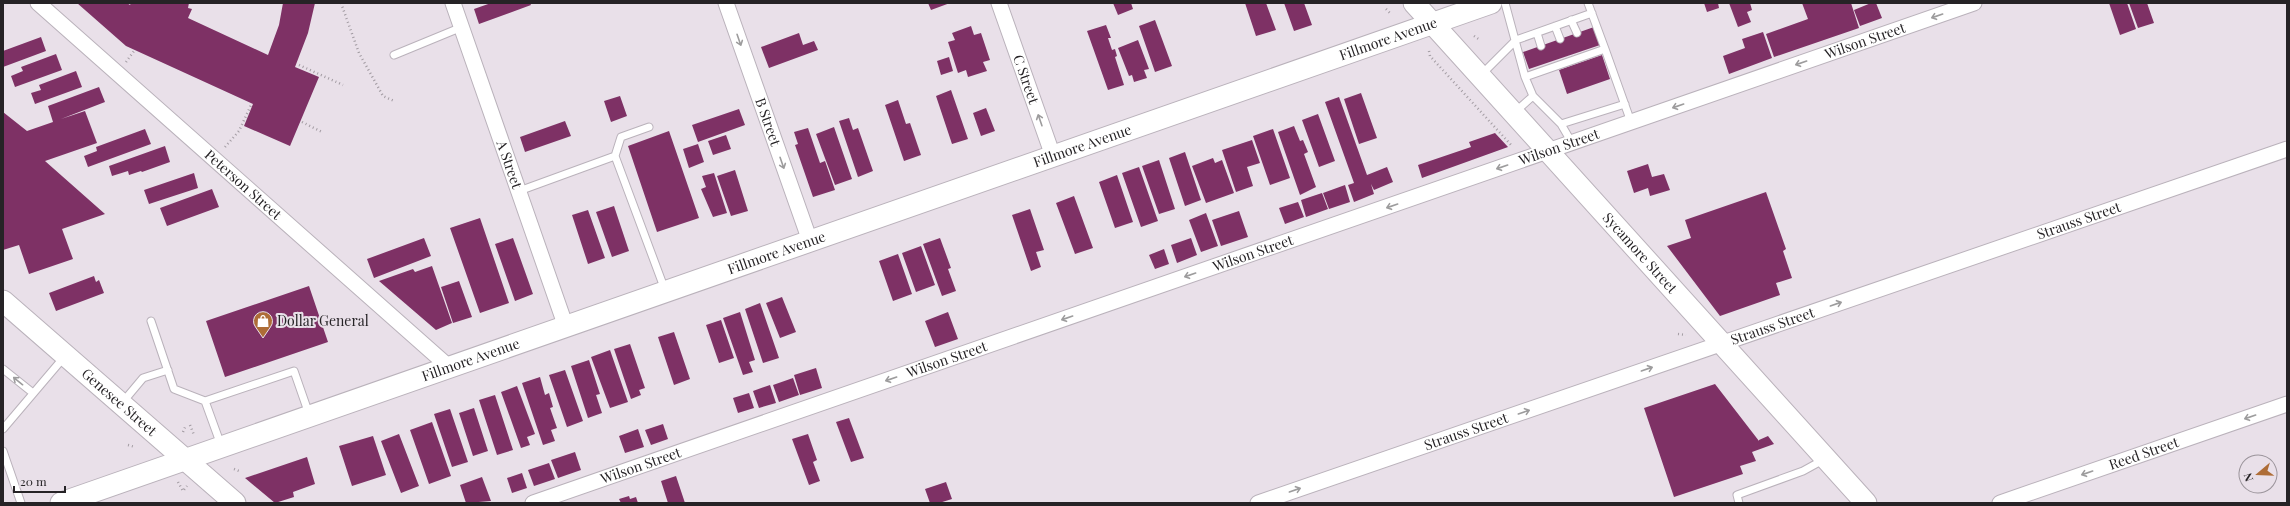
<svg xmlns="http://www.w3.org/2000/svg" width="2290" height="506" viewBox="0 0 2290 506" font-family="'Playfair Display',serif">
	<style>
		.building { fill: #7e3165 }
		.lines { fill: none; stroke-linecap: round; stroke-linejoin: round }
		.lane-casing { stroke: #bab2bb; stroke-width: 9 }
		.street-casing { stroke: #bab2bb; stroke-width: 17 }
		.secondary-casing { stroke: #bab2bb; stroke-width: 23 }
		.path { stroke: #a39ca3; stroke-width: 2.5; stroke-dasharray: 1 3; stroke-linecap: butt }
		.lane { stroke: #fff; stroke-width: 7 }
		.street { stroke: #fff; stroke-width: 15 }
		.secondary { stroke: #fff; stroke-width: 21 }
		.oneway { stroke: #9d9c9d }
		.labels { text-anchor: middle; stroke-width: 4; stroke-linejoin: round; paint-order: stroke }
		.street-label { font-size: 14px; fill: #262326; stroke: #e9e0e9 }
		.poi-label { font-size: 14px; fill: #262326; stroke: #e9e0e9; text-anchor: start }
	</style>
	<rect width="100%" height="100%" fill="#e9e0e9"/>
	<path class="building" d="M77 3H127L130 5 131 3H189L188 8 192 9 188 18 268 55 279 25 283 3H315L308 33 295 67 319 77 290 146 244 126 253 104 126 46Z
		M491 3H530L531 5 479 24 474 9Z
		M928 3H950L931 10Z
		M1113 3H1131L1133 9 1118 15Z
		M1245 3H1266L1276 30 1256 36Z
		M1284 3H1304L1312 25 1294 31Z
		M1704 3H1718L1719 8 1707 12Z
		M1729 3H1750L1752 10 1747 12 1751 22 1738 27Z
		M1802 3H1851L1859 28 1774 57 1766 34 1808 19Z
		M1871 3H1876L1882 18 1860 26 1854 10Z
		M2109 3H2127L2136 29 2120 35Z
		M2129 3H2147L2154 23 2138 28Z
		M1155 20 1172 66 1155 72 1139 26Z
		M1106 25 1111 38H1108L1112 50 1115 49 1117 56 1115 57 1124 85 1108 90 1087 31Z
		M971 26 974 35 981 33 990 60 983 62 987 71 968 77 966 70 958 73 948 42 955 40 952 33Z
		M1594 27 1600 45 1529 69 1523 52Z
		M1763 32 1772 58 1729 74 1723 56 1745 48 1742 39Z
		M799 33 803 45 814 41 818 50 769 68 761 47Z
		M41 37 46 51 3 67V51Z
		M1138 40 1149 69 1144 70 1147 78 1134 82 1132 75 1129 76 1118 48Z
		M56 54 62 70 15 87 11 76 23 71 21 67Z
		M1602 55 1610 79 1567 94 1559 70Z
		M949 57 953 71 941 75 937 61Z
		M76 71 82 87 35 104 31 93 41 90 39 85Z
		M99 87 105 102 61 119 85 111 97 143 45 161 105 214 62 229 73 259 29 274 19 245 3 250V112L27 131 53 122 48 106Z
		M951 90 968 139 952 144 936 96Z
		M1361 93 1377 138 1359 144 1344 99Z
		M620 96 627 116 611 122 604 101Z
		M1339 97 1367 175 1387 167 1393 182 1374 190 1371 184 1374 194 1354 202 1348 185 1354 183 1325 102Z
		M898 100 906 124 910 123 921 155 904 161 885 105Z
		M986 108 995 131 981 136 973 113Z
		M739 109 745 125 698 142 692 125Z
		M1318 114 1335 161 1319 167 1302 120Z
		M849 118 853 130 858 128 873 171 858 177 839 121Z
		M565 121 571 136 525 152 520 137Z
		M1294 126 1300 141 1303 140 1308 152 1304 154 1316 187 1300 195 1278 132Z
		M834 127 852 179 835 185 816 134Z
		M808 128 820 163 825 161 835 190 813 197 795 145 798 144 794 132Z
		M145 129 151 144 88 167 84 156 97 151 96 147Z
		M1273 129 1290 178 1270 185 1253 136Z
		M669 131 699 218 657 232 628 146Z
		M1495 133 1508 147 1422 178 1418 165 1471 147 1469 142Z
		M726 135 731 149 713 155 708 141Z
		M1252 140 1260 163 1247 167 1253 186 1236 192 1222 150Z
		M698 144 704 162 689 168 683 149Z
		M165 146 170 162 142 172 141 171 129 175 128 171 112 176 109 166Z
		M1185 152 1201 200 1185 206 1169 158Z
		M1213 158 1215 163 1222 160 1234 193 1206 203 1192 166Z
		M1159 160 1175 209 1159 214 1142 166Z
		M1648 164 1652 177 1664 174 1670 190 1650 196 1648 188 1634 193 1627 171Z
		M1139 167 1158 221 1141 227 1122 173Z
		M735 170 748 211 731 216 717 176Z
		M194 173 198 188 149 204 144 190Z
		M714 173 727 213 713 217 701 189 706 187 702 176Z
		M1117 175 1133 222 1115 228 1099 182Z
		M1345 185 1350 202 1329 209 1323 193Z
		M212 189 219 207 167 226 160 208Z
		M1766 192 1786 249 1783 251 1792 278 1776 283 1780 295 1720 316 1667 246 1691 238 1685 220Z
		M1322 193 1328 209 1306 217 1301 200Z
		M1074 196 1093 248 1075 254 1056 203Z
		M1298 202 1304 217 1285 224 1279 208Z
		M614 206 629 251 612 257 596 212Z
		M1030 209 1044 250 1036 252 1041 267 1031 271 1012 215Z
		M588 210 605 258 588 264 572 215Z
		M1239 211 1248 237 1221 246 1212 220Z
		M1206 213 1218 246 1201 252 1189 220Z
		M480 218 509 303 480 313 450 228Z
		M424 238 431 256 374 278 367 259Z
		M513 238 533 294 515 301 495 244Z
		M940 238 951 268 948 269 956 291 942 296 923 244Z
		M1191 238 1197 255 1177 263 1171 245Z
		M921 246 935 285 916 292 902 253Z
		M1164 249 1169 264 1155 269 1149 255Z
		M898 254 912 294 893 301 879 261Z
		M432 266 452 323 436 330 379 281 413 269 415 272Z
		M94 276 96 282 99 280 104 293 56 311 49 293Z
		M459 281 472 317 453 323 441 287Z
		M309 286 328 342 225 377 206 321Z
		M782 297 796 332 780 338 766 303Z
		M760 303 779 358 763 363 745 309Z
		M740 312 755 360 749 362 753 372 743 375 723 318Z
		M948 312 958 339 935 347 925 321Z
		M721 320 734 358 719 363 706 325Z
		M674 332 690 379 674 385 658 337Z
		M630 344 645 388 639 390 641 395 631 399 614 349Z
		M610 350 628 402 610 408 591 357Z
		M589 360 600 394 596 395 602 413 588 418 571 366Z
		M816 368 822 388 800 395 794 375Z
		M565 370 583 421 567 427 549 375Z
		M540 377 545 395 549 393 553 407 550 408 557 428 551 430 555 441 543 445 522 383Z
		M793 378 799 395 779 402 773 385Z
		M1715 384 1759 441V440L1768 436 1774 444 1752 452 1756 461 1740 466 1743 474 1674 497 1644 408Z
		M770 385 776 403 759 408 753 391Z
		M517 386 535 434 527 437 530 445 521 448 501 392Z
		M749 393 754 408 738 413 733 398Z
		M495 395 513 450 497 455 479 400Z
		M474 408 488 451 473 456 459 413Z
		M450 409 468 462 452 467 434 414Z
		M849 418 864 458 851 462 836 422Z
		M432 422 451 476 429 484 410 430Z
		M663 424 668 439 651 445 645 430Z
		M638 429 644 447 625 453 619 436Z
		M399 434 419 486 401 493 381 441Z
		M808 434 817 460 813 462 820 481 809 485 792 439Z
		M373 436 386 475 352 486 339 446Z
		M575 452 581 470 558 478 551 460Z
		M307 457 315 484 293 492 294 497 275 503 245 478Z
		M549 463 555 479 534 486 528 470Z
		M522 473 527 488 512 493 507 478Z
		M676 476 685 503H668L661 481Z
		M482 477 491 501 466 503 460 485Z
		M946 482 952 499 939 503H930L925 489Z
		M629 496 630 499 636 497 638 503H621L619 499Z"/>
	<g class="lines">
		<g class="lane-casing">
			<path id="lane" d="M1505 3 1525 77 1605 49 1588 3
				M1571 20 1577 33
				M1555 26 1560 39
				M1537 33 1541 46
				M1605 49 1631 122
				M394 55 462 27
				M1481 75 1516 40 1592 13
				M1533 96 1561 124 1625 104
				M1515 112 1533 96 1525 77
				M1561 124 1572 143
				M615 156 665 290
				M519 191 615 156 621 137 649 127
				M151 321 174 389 205 401 221 445
				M3 369 33 393
				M205 401 294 371 309 414
				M122 403 143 378 168 370
				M3 429 65 356
				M3 451 21 503
				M1739 503 1737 495 1803 471 1823 460"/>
		</g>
		<g class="street-casing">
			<g id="street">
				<path id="s1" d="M38 3 449 367"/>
				<path id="s2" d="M453 3 566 327"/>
				<path id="s3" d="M726 3 810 241"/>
				<path id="s4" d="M999 3 1053 156"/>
				<path id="s5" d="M533 503 1974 3"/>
				<path id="s6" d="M1258 503 2287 149"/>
				<path id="s7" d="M2000 503 2287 404"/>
			</g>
		</g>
		<g class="secondary-casing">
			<g id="secondary">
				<path id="s8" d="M1414 3 1866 503"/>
				<path id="s9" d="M3 301 235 503"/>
				<path id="s10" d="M61 503 1491 3"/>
			</g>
		</g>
		<path class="path" d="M341 3 359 53 383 96 394 101
			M1386 9 1391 14
			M1474 36 1480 40
			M1429 51 1430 56 1512 146
			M126 62 134 51
			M299 65 343 85
			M302 122 322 132
			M225 147 239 131 251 105
			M1678 334 1686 335
			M190 425 194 435
			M183 432 186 425
			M128 445 135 447
			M234 469 239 471
			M178 482 183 491 187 486"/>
		<use href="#lane" class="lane"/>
		<use href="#street" class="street"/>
		<use href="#secondary" class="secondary"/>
	</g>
	<defs><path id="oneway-shaft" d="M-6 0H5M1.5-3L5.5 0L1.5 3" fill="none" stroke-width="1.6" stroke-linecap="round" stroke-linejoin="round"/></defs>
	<g class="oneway">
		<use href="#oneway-shaft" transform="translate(1937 16) rotate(161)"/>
		<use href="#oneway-shaft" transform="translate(739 40) rotate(71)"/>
		<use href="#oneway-shaft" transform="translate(1801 63) rotate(161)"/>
		<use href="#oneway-shaft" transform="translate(1678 106) rotate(161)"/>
		<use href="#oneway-shaft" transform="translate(1040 120) rotate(-109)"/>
		<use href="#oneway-shaft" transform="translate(782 163) rotate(71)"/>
		<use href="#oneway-shaft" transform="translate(1502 167) rotate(161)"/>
		<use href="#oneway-shaft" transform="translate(1392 206) rotate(161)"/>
		<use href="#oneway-shaft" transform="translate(1190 275) rotate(161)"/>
		<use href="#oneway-shaft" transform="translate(1836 304) rotate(-19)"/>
		<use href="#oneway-shaft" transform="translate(1067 318) rotate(161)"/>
		<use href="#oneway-shaft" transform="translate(1647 369) rotate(-19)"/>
		<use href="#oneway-shaft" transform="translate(891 379) rotate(161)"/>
		<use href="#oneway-shaft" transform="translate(18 381) rotate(-141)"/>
		<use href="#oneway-shaft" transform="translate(1524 412) rotate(-19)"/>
		<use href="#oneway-shaft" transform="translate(2250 417) rotate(161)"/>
		<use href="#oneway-shaft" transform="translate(2087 473) rotate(161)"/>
		<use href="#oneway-shaft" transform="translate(1295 490) rotate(-19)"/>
	</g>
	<defs>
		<g id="shop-pin" transform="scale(1)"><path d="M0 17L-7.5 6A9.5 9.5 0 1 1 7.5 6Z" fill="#ae6d37" stroke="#e9e0e9"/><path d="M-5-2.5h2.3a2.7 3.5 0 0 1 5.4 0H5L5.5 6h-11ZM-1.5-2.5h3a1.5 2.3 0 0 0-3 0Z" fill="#fff"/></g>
	</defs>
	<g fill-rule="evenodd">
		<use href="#shop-pin" x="263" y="321"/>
	</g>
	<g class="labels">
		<g class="street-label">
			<text dy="5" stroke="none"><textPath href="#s10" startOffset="1406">Fillmore Avenue</textPath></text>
			<text dy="5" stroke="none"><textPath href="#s5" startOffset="1410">Wilson Street</textPath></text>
			<text dy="5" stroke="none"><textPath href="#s4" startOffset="81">C Street</textPath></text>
			<text dy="5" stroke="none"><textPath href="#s3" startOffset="126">B Street</textPath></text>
			<text dy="5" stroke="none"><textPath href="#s10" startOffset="1082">Fillmore Avenue</textPath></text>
			<text dy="5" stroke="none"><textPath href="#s5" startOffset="1086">Wilson Street</textPath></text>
			<text dy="5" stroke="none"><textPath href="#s2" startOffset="171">A Street</textPath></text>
			<text dy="5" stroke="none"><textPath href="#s1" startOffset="274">Peterson Street</textPath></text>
			<text dy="5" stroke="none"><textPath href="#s6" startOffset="868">Strauss Street</textPath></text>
			<text dy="5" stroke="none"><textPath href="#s10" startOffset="758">Fillmore Avenue</textPath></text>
			<text dy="5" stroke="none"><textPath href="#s5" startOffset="762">Wilson Street</textPath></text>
			<text dy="5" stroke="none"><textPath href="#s8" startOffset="337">Sycamore Street</textPath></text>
			<text dy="5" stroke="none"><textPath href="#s6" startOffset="544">Strauss Street</textPath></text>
			<text dy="5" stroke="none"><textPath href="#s5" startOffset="438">Wilson Street</textPath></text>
			<text dy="5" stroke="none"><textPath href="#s10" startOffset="434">Fillmore Avenue</textPath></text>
			<text dy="5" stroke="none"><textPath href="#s9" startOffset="154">Genesee Street</textPath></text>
			<text dy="5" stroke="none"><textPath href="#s6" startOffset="220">Strauss Street</textPath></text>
			<text dy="5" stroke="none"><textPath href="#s7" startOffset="152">Reed Street</textPath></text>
			<text dy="5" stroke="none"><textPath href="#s5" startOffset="114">Wilson Street</textPath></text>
		</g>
		<g class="poi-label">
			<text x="277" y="326">Dollar General</text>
		</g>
	</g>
	<rect width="2290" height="506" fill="none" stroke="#262326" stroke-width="8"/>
	<g transform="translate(2258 474) rotate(251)"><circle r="19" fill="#e9e0e9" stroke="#9b949b"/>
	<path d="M0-3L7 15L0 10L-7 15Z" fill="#ae6d37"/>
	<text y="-6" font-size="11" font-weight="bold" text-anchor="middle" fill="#262326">N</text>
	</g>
	<path d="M14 486v6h51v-6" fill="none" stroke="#262326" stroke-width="2"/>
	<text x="20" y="486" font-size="12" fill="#262326" stroke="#e9e0e9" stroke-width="3" paint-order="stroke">20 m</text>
</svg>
